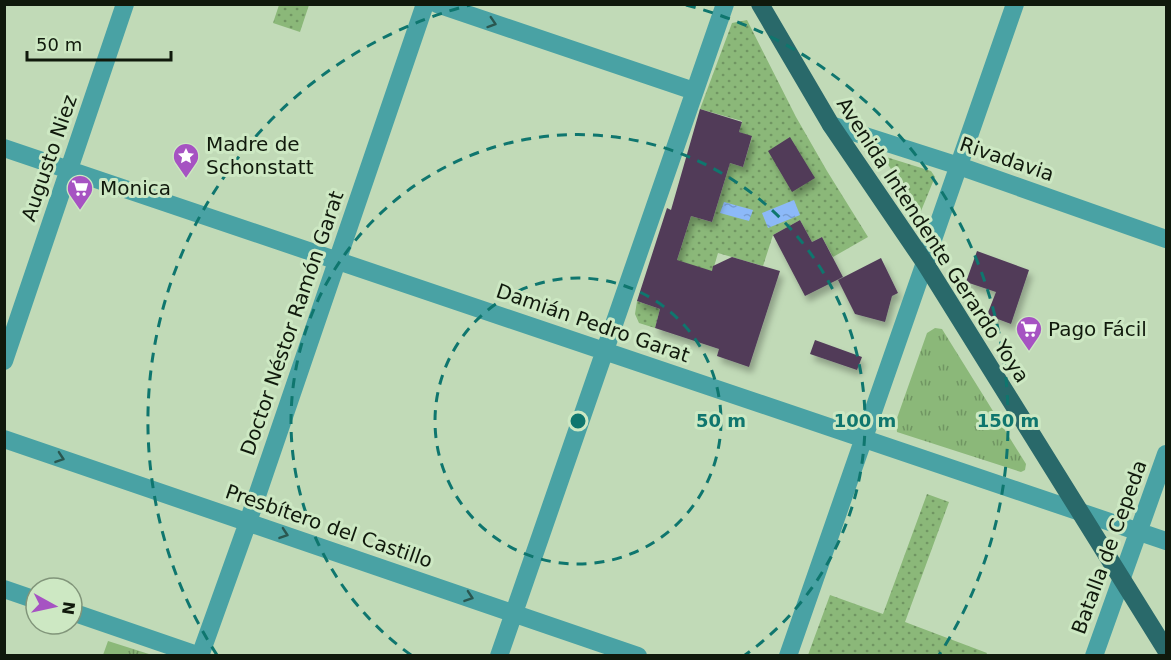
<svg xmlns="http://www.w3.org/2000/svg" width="1171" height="660" viewBox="0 0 1171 660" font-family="'DejaVu Sans',sans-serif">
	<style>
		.grass { fill: url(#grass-dots) }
		.park { fill: url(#park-tufts) }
		.water { fill: url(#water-ripples) }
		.building { fill: #513b59; filter: url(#shadow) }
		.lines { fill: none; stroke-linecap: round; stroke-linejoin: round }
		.minor { stroke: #49a2a4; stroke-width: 18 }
		.major { stroke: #29696a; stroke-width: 18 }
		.oneway { stroke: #2a5750 }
		.ring { fill: none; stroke: #0f766e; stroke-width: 3; stroke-dasharray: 10 8 }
		.labels { text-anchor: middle; stroke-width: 6; stroke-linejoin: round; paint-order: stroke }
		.poi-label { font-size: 20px; fill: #10190c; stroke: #cde8c3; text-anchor: start }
		.street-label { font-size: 20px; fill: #10190c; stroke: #cde8c3 }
		.centre { fill: #0f766e; stroke: #cde8c3; stroke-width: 3 }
		.ring-label { font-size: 18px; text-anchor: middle; font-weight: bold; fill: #0f766e; stroke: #cde8c3; stroke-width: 6; stroke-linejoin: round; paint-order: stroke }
	</style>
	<defs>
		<pattern id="grass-dots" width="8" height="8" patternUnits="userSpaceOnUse" patternTransform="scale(1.5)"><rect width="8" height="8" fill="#8bb879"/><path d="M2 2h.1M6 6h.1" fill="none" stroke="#709562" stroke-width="1.8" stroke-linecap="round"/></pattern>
		<pattern id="park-tufts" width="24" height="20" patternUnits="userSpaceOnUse" patternTransform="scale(1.5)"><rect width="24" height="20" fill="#8bb879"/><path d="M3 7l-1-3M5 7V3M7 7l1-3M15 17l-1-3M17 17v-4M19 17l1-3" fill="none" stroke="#709562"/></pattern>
		<pattern id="water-ripples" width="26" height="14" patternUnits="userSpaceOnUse" patternTransform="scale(1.5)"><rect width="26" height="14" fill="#8cb9f8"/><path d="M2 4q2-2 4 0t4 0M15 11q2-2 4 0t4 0" fill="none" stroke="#789ed3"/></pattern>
		<filter id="shadow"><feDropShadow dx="3.5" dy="6" stdDeviation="3" flood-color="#0004"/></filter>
	</defs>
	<rect width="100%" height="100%" fill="#c1dab7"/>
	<path class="grass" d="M279 5H309L300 32 273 23Z
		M747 20 796 117 827 171 868 237 833 257 822 237 812 242 800 220 773 235 763 266 718 253 713 270 742 278 683 282 677 260 691 216 712 222 730 163 743 167 752 137 739 132 742 121 700 109 732 23Z
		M883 156 931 171 935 177 921 211 917 212Z
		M637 301 660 309 655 328 639 323 635 314Z
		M927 494 949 502 905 622 987 653 986 655H808L830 595 883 614Z"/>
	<path class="park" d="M935 328 942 329 1026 464 1025 470 1021 472 897 432 896 421 927 333Z
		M108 641 152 655H103Z"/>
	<path class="water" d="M794 200 800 215 768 228 762 213Z
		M724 202 753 210 749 221 720 213Z"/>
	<path class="building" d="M700 109 742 122 739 132 752 136 743 167 730 163 712 222 691 216 677 260 712 271 713 266 732 257 780 271 749 367 717 356 719 349 655 328 660 309 637 301 667 208 671 210Z
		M790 137 815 178 792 192 768 151Z
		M800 220 812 242 822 237 843 277 805 296 773 235Z
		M977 251 1029 270 1011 324 987 315 996 292 966 282Z
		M881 258 898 293 892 296 885 322 855 314 838 280Z
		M815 340 862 357 857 370 810 354Z"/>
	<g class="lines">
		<path class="minor" d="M437 4 694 91
			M831 125 959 166 1166 239
			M4 148 1166 541
			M4 361 125 4
			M4 439 638 656
			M4 589 36 600
			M72 612 200 656
			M200 656 248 522 425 4
			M499 656 725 4
			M788 656 1015 4
			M1094 656 1166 454"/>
		<path class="major" d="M760 4 831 125 925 263 1166 650"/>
	</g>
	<defs><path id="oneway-chevron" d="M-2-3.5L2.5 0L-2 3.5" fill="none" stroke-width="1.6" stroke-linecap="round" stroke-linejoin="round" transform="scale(1.5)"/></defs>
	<g class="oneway">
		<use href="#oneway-chevron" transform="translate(492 23) rotate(18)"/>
		<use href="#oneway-chevron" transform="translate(60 458) rotate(19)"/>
		<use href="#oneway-chevron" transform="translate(284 534) rotate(19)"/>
		<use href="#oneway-chevron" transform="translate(469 597) rotate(19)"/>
	</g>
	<g class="ring">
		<circle cx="578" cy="421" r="143"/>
		<path d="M411 655A287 287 0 1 1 745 655"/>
		<path d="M217 655A430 430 0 0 1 470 5M686 5A430 430 0 0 1 939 655"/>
	</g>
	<defs>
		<g id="sight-pin" transform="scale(1.35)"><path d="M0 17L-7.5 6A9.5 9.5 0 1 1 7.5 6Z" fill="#a653c2" stroke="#cde8c3"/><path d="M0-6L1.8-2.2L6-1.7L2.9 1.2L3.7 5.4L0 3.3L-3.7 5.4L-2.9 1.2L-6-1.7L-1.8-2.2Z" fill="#fff"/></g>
		<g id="supermarket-pin" transform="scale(1.35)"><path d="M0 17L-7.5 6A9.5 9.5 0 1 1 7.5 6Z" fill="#a653c2" stroke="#cde8c3"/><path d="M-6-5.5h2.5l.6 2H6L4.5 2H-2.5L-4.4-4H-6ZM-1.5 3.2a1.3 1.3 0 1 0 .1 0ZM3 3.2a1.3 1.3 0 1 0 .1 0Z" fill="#fff"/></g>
	</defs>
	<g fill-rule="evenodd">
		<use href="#sight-pin" x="186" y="156"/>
		<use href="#supermarket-pin" x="80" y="188"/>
		<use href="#supermarket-pin" x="1029" y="329"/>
	</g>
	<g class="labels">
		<g class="poi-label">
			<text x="206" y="151">Madre de<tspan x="206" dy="23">Schonstatt</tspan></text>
			<text x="100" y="195">Monica</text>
			<text x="1048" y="336">Pago Fácil</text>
		</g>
		<g class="street-label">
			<text transform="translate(49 158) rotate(-71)" y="7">Augusto Niez</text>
			<text transform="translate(1007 159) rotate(19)" y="7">Rivadavia</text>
			<text transform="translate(933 240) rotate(57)" y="7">Avenida Intendente Gerardo Yoya</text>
			<text transform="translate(292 323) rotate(-71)" y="7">Doctor Néstor Ramón Garat</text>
			<text transform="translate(593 323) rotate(19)" y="7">Damián Pedro Garat</text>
			<text transform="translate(329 526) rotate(19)" y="7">Presbítero del Castillo</text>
			<text transform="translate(1109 547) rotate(-70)" y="7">Batalla de Cepeda</text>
		</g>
	</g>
	<circle cx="578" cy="421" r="9" class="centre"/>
	<g class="ring-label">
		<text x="721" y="427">50 m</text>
		<text x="865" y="427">100 m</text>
		<text x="1008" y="427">150 m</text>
	</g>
	<rect width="1171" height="660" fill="none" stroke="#10190c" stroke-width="12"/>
	<g transform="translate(54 606) rotate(98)"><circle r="28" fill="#cde8c3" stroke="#81957a" stroke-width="1.5"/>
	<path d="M0-4.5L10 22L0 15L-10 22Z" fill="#a653c2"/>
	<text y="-9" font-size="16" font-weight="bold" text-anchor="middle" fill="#10190c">N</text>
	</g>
	<path d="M27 51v9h144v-9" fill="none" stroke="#10190c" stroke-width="3"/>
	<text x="36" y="51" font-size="18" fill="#10190c" stroke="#cde8c3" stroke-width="4.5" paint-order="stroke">50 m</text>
</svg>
